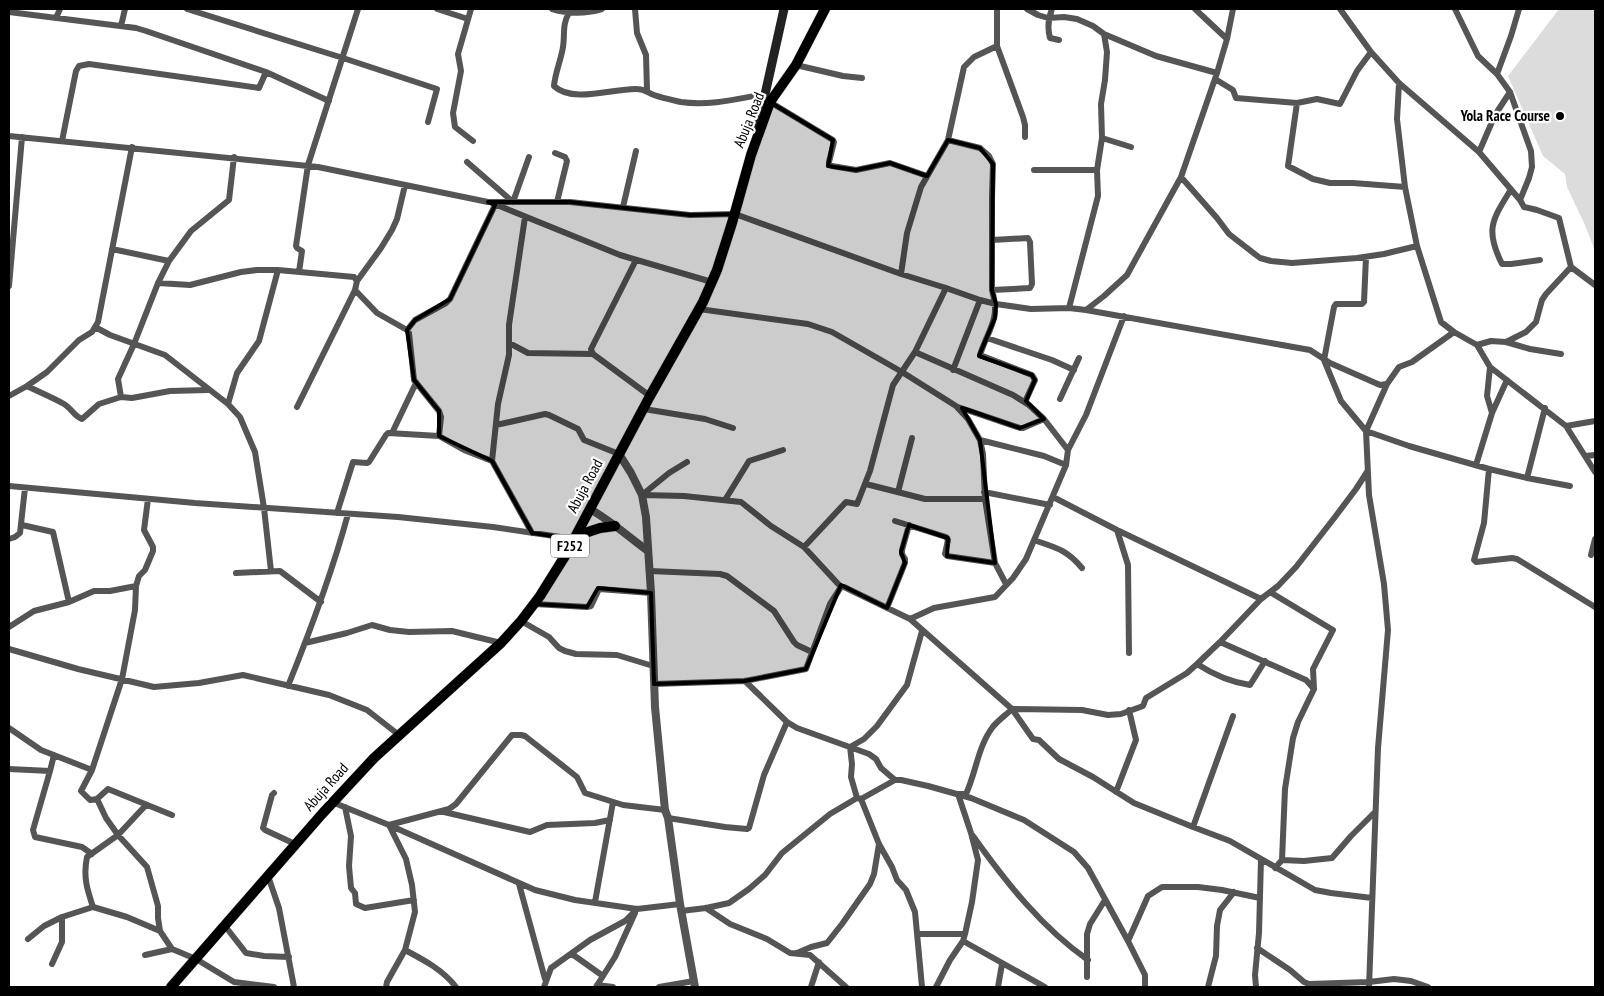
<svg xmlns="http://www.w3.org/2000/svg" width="1604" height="996" viewBox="0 0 1604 996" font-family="'PT Sans Narrow',sans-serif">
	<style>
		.green { fill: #dcdcdc }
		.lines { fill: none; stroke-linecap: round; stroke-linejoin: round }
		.primary-casing { stroke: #dbdbdb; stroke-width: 11 }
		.minor { stroke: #555; stroke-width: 6 }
		.tertiary { stroke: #555; stroke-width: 8 }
		.secondary { stroke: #222; stroke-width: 9 }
		.primary { stroke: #000; stroke-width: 10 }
		.marked { fill: #000; fill-opacity: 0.2; stroke: #000; stroke-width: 4; stroke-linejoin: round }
		.poi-dot { fill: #000; stroke: #fff; stroke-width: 2 }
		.labels { text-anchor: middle; stroke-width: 4.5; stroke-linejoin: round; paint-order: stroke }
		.shield { fill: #fff; stroke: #4c4c4c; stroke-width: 1 }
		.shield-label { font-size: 14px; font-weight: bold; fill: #000 }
		.poi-label { font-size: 15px; font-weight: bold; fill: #000; stroke: #fff; text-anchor: end }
		.street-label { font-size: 15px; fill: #000; stroke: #fff }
	</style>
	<rect width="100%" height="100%" fill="#fff"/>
	<path class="green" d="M1559 9H1595V251L1585 225 1567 187 1565 174 1543 156 1508 76Z"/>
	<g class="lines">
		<g class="primary-casing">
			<path id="primary" d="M576 536 600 528 615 526
				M171 987 322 814 374 758 501 643 521 621 540 596 565 556 650 396 703 302 717 270 732 223 751 155 770 102 796 65 825 9"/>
		</g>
		<path class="minor" d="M187 9 343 58 437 89 428 122
			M437 9 468 19
			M471 9 458 54 461 71 453 113 455 127 473 141
			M552 9C569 14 585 14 602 9
			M635 9 637 33 646 55 647 90
			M997 9V46L1023 117 1025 125V137
			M1027 9 1038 15 1048 18 1064 17 1077 19 1093 26 1104 34 1156 56 1217 73
			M1052 9C1048 19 1047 27 1050 38L1059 40
			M1195 9 1227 39
			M1340 9 1371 52 1399 83 1479 152 1520 200
			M1455 9 1478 56 1497 74 1510 92 1531 151 1532 167 1529 178 1520 200 1524 207 1537 210 1559 218 1571 267 1595 285
			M9 12 136 28 146 31 266 72 329 101
			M569 13C562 24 565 35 563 47 561 60 555 73 554 86 573 104 614 88 637 89 645 89 648 93 654 95 662 98 672 100 681 102 709 106 737 99 765 94
			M56 18 60 9
			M121 26 125 9
			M796 65 843 76 862 78
			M1497 74 1511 36 1519 9
			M1215 79 1233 90 1236 98 1297 103 1317 99 1340 104 1357 71 1371 52
			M1399 83 1397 119 1405 187 1417 246 1441 322 1454 332 1477 345 1490 367 1487 396 1492 413 1476 465
			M770 102 833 140 834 142 829 162V165L832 166 856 170 890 163 927 176
			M1297 103 1288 166 1313 179 1330 183H1353L1405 187
			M9 136 318 167 488 202H570L690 215 735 214 901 274 946 288 980 300 996 304 1031 309 1069 308 1086 310 1104 296 1127 275 1181 177 1217 73 1227 39 1233 9
			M1102 138 1131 147
			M948 140 980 148 989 156 993 164 992 197V290C1001 320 988 329 980 355L1032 375 1035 380 1025 402
			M62 141 76 71 79 66 89 64 259 88 266 72
			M1479 152 1495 115 1510 92
			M555 153 565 157 567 161 557 202
			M467 162 513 202 529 157
			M1034 170H1097
			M1181 177 1217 218 1229 234 1260 258 1271 261 1292 263 1357 258 1384 254 1417 246
			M1510 191C1492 220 1485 230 1502 264H1511L1540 260
			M492 203 620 255 712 282
			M623 207 636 151
			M525 217 509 325V355L498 404 492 461 532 533
			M992 240 1028 238 1030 242 1032 284 1030 288 992 290
			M112 249 169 261
			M1366 257 1364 302 1362 304H1336L1334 307 1324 360 1341 401 1366 431 1409 446 1489 469 1527 478
			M636 260 591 349 593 354 650 396
			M299 272 302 251 297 248 296 246 308 165 358 9
			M901 274 907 233 921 187 948 140 964 67 974 57 997 46
			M158 283 190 285 241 272 257 270H278L354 277 357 281
			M9 286 22 137
			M355 290 377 313 407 330 409 333 414 380 439 411 441 417 439 436
			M1069 308 1098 196 1097 170 1102 138 1101 104 1105 80 1107 52 1104 34
			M699 309 808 324 832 332 902 372 956 406 968 419 980 440 983 454 985 499 995 563 1006 584
			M1086 310 1310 350 1330 363 1380 385 1387 384
			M95 327 110 335 165 355 228 404 240 417 255 452 264 508 271 571
			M407 330 415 320 446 303 450 299 495 205
			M987 338 1052 360 1074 370
			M1506 342 1530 349 1561 354
			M509 343 528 353 593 354
			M1477 345 1491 341 1506 342 1526 332 1536 322 1542 300 1546 294 1571 267
			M915 352 1013 395 1029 405 1044 419 1068 450
			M1490 367 1566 426 1595 472
			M953 370 980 300
			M27 386C39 392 52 397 64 404 71 408 75 417 82 419L99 404 121 397 132 398 170 391 208 390
			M9 396 27 386 47 372 79 340 92 332 98 322 132 147
			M121 397 118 379 134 344 158 283 169 261 191 231 229 200 234 157
			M1060 399 1079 358
			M228 404 237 373 259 341 278 270
			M297 407 355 290 357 281 381 248 392 230 397 219 405 185
			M958 407 1020 428H1023L1044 419
			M1545 408 1527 478 1570 486
			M644 409 705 419 733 428
			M1492 413 1507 380
			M496 425 545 414 549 415 578 429 584 440 619 454
			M1566 426 1595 421
			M392 433 416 383
			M980 440 1044 456 1066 465
			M1585 456 1595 455
			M1489 469 1484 523 1474 560 1476 562 1512 558 1517 559 1595 607
			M866 484 925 499H985
			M9 486 195 503 398 517 493 527 574 539
			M898 492 912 438
			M984 492 1050 505
			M642 495 684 496 741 502 771 526 804 547 841 587H844L910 619 1012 709 1033 739 1039 740 1059 759 1093 777 1134 803 1193 827 1230 841 1315 890 1331 893 1372 898
			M642 495 669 473 687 462
			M1053 497 1117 530 1261 599
			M725 500 749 461 783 450
			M337 513 353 462 367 463 369 462 386 435 388 433 439 436 464 450 492 461
			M895 521 946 537 948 540 945 554 947 556 995 563
			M22 525 53 532 69 602
			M1117 530 1128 565 1129 653
			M9 539 15 537 20 533 25 488
			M1034 540C1056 548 1066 549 1082 568
			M804 547 846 502 857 504 870 471 893 385 915 352 946 288
			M1591 555 1595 539
			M650 571 720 574 727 576 774 611 794 642 797 645 812 652
			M236 573 280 571 321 602
			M1270 592 1333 630 1313 669 1314 689 1298 722 1293 738 1285 789 1282 860 1275 868
			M534 604 587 607 591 606 599 589 651 593
			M887 608 905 563V559L902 554V550L909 525
			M910 619 934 608 995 597 1013 578 1026 559 1066 465 1068 450 1086 415 1124 316
			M521 621 549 637 559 648 565 651 576 654 617 655 653 666
			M9 627 34 611 69 602 94 591H110L136 586
			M1220 642 1306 680 1314 689
			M305 643 347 633 372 625 390 630 409 632 452 631 501 643
			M9 649 78 669 154 687 199 683 243 675 329 695 367 710 399 735
			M1197 664C1214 675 1230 682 1250 685L1265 661
			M745 681 787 722 797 728 869 754 876 759 881 768 895 780H901L928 786 971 798 1024 820 1074 852 1088 868 1128 941 1145 975V987
			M654 684 745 681 806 669 830 604 841 587
			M288 686C311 629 332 573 348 514
			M9 728 41 750 92 770 81 791 90 800 97 799 106 818 118 835 147 867 158 906V918L160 931 172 949 196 959 234 982 274 987
			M9 769 50 771 54 755
			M92 770 122 679 135 610 136 586 139 576 145 570 153 551V547L144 530 148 499
			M50 771 33 830 35 837 82 847 92 854
			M1116 792 1136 740 1129 710
			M274 793 272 795 263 828 265 830 295 844
			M958 794H966C976 772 978 747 992 728 997 721 1006 715 1012 709L1082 710 1108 715 1121 714 1143 706 1146 698 1187 673 1197 664 1220 642 1261 599 1278 586 1296 567 1335 517 1356 489 1367 472
			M857 798 851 777 852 764 850 747 864 739 877 726 907 685 922 631
			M97 799 108 789 172 815
			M861 799 879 844 892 867 897 880 906 890 915 912 922 987
			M332 802 389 825 535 890 575 900 637 909 680 904
			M146 805 118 835 87 857C83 877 87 889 93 907L127 917 160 931
			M345 807 351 836 349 866 351 888 355 893 356 904 365 908 414 900
			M444 812 530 832 547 825 595 823 610 820
			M668 818 725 827 747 829 749 828 764 775 787 722
			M1193 827 1233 716
			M973 836C1005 881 1042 928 1088 960
			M1282 860 1304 861 1332 858 1351 836 1375 812
			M268 876 279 908 294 987
			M519 884 545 979
			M595 902 613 802
			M706 908 730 924 767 939 790 953 810 955 846 987
			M681 911 706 908 729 903 749 889 765 875 782 853 830 814 857 798 861 799 895 780
			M225 926 246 953 264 956 289 957
			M917 934H965
			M28 939 44 926 62 917 93 907
			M963 941 1045 987
			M1128 941 1148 896 1162 887H1198L1222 890 1260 898
			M1257 948 1290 970 1304 982 1309 984 1369 982 1394 979 1411 981 1428 987
			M405 950C424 960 443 970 456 987
			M797 953 811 947 827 943 842 924 870 884 874 874 879 844
			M572 954 603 976
			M145 955 172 949
			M52 964 62 942V917
			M1087 977V934L1090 924 1105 900
			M597 985 613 987
			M386 987 387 982 405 950 415 912 412 885 406 859 389 825 449 809 456 804 512 735H521L525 736 577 777 585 793 623 805 665 810
			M544 987 551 968 590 940 625 921 637 909
			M596 987 615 957 635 913
			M659 987 694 981
			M811 987 819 962
			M936 987 950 960 963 941 965 934 972 902 978 860 971 833 958 794
			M998 987 1002 964
			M1208 987 1216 956 1217 926 1220 910 1234 892
			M1256 987 1255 975 1259 933 1261 859
			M1369 987 1378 748 1388 630 1384 584 1369 495 1366 431 1387 384 1399 367 1412 362 1454 332"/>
		<path class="tertiary" d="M619 454 631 473 642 495 646 517 651 593 655 707 665 810 668 818 680 904 695 987
			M590 509C611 521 629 537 648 551"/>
		<path class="secondary" d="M758 126 784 9"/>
		<use href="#primary" class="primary"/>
	</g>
	<path class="marked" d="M770 102 833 140 828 166 856 170 890 163 927 176 948 140 980 148 993 164 992 290 996 304 995 318 979 356 1032 375 1035 380 1026 401 1044 419 1020 428 962 408 980 440 995 563 947 556 948 538 909 525 901 552 905 563 887 608 841 585 806 669 745 681 654 684 651 593 598 588 587 607 534 604 574 539 532 533 492 461 439 436V411L414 380 407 330 415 320 450 299 495 205 488 202H570L690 215 735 214Z"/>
	<circle class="poi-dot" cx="1560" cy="116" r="5"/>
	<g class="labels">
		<rect class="shield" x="551" y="534.5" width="38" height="23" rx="4"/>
		<g class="shield-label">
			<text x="570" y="551">F252</text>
		</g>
		<g class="poi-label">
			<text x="1550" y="121">Yola Race Course</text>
		</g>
		<g class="street-label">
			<text transform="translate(749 120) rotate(-68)" y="5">Abuja Road</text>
			<text transform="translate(585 486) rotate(-62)" y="5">Abuja Road</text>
			<text transform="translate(326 787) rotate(-48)" y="5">Abuja Road</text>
		</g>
	</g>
	<rect width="1604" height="996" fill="none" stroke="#000000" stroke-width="20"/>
</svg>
